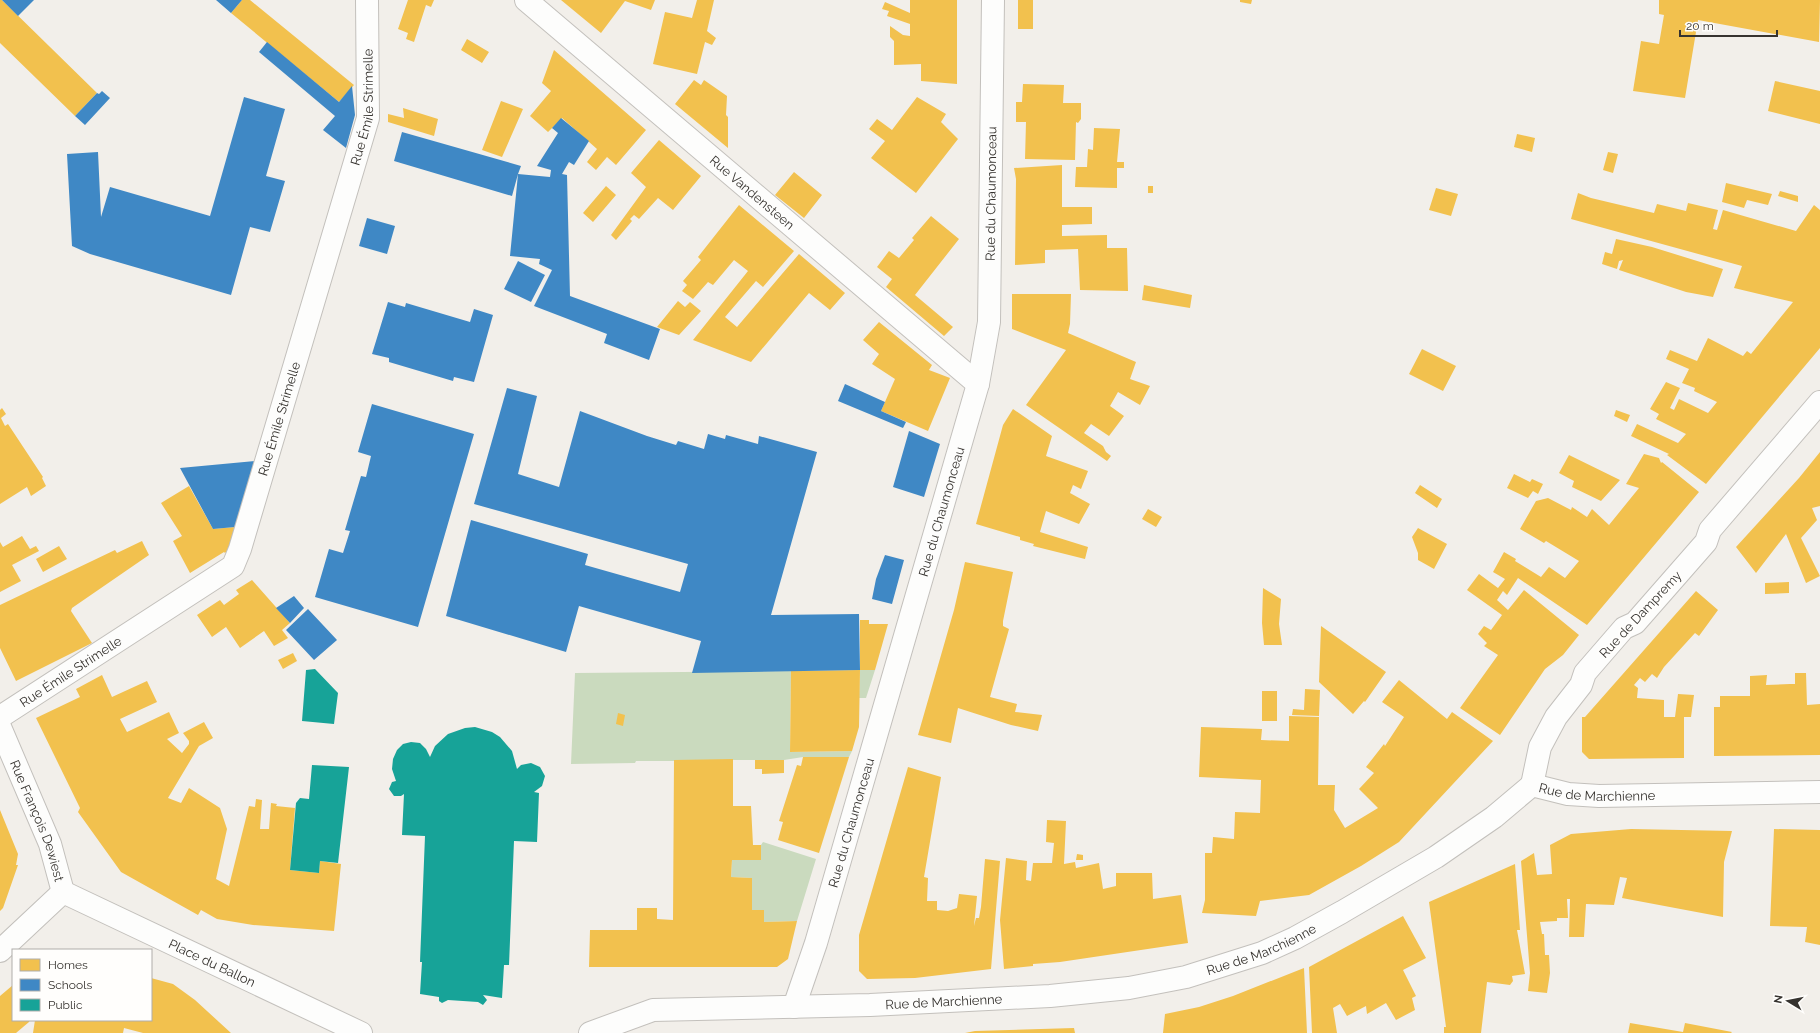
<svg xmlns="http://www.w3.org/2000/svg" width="1820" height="1033" viewBox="0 0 1820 1033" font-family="Raleway,sans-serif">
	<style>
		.green { fill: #cadabe }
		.homes { fill: #f2c14e }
		.schools { fill: #3f88c5 }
		.public { fill: #17a398 }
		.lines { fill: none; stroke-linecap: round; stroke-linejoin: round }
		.minor-casing { stroke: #c3c0bc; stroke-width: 24 }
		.minor { stroke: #fdfdfc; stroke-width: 22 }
		.labels { text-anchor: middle; stroke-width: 4; stroke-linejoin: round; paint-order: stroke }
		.street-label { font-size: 13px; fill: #36332f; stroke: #fffefc }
	</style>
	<rect width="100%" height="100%" fill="#f2efea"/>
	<path class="green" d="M860 670H875L866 698H859Z
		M791 671 790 752 852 751 849 757H803L784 760H674V761H636L635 763 571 764 575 673Z
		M763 842 816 859 797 921 764 922 752 910V878L731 877 732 860H761V845Z"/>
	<path class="homes" d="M0 0H2L97 93 75 116 0 43Z
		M242 0H250L354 85 339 102 231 13Z
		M408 0H434L431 7 426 5 414 42 406 39 408 33 398 29Z
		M561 0H655L651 10 625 1 601 33Z
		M697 0H714L707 31 716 38 712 45 705 42 697 74 653 64 665 12 692 18Z
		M910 0H957V84L921 81V64L894 65V41L890 37V26L903 35 910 36V24L887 16 889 11 882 9 885 2 910 13Z
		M1018 0H1033V29H1018Z
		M1240 0H1252L1251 4 1240 2Z
		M1659 0H1820L1819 42 1698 20 1685 98 1633 91 1641 41 1659 44 1664 15 1659 14Z
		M467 39 489 52 482 63 461 50Z
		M554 50 646 130 616 165 607 157 596 170 587 162 597 149 562 118 548 132 530 116 551 91 542 83Z
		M694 80 701 85 704 80 727 96 726 115 728 117V148L675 104Z
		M1775 81 1820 91V124L1768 111Z
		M1023 84 1064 85 1063 103H1081V119L1078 123 1076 122 1075 160 1025 159 1026 122H1016V102H1022Z
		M917 97 946 114 941 122 958 139 916 193 871 158 885 141 869 129 877 119 892 130Z
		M501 101 523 109 502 157 482 150Z
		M403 108 438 119 434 136 388 122V114L404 118Z
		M1094 128 1120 129 1117 162H1124V168H1117V188L1075 187 1076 167H1087L1088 149 1093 150Z
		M1517 134 1535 138 1532 152 1514 147Z
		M659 140 701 176 673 210 658 198 639 219 634 215 630 219 632 221 616 240 611 235 646 187 631 173Z
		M1608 152 1618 154 1613 173 1603 170Z
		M1062 165V207H1092V224L1062 225V236L1107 235V248H1127L1128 291 1080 290 1078 249 1045 250V263L1015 265 1016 179 1014 168Z
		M794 172 822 195 804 218 775 195Z
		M1726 183 1772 194 1768 205 1747 200 1744 208 1722 202Z
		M606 186 616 195 593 222 583 213Z
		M1148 186H1153V193H1148Z
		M1436 188 1458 194 1451 216 1429 210Z
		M1780 191 1798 196V202L1778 196Z
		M1578 193 1591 198 1654 213 1657 204 1686 211 1688 203 1718 210 1713 229 1717 230 1723 210 1796 231 1814 205 1820 210V348L1706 484 1667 455 1669 454 1631 436 1637 424 1678 443 1686 434 1656 419 1659 414 1650 409 1666 382 1680 388 1670 408 1674 410 1679 399 1708 413 1717 402 1694 391 1695 388 1682 383 1689 369 1666 359 1670 350 1697 361 1708 338 1743 356 1747 351 1751 354 1793 302 1734 288 1742 266 1571 219Z
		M739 205 794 251 763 287 756 281 725 317 737 327 799 254 845 293 830 310 809 293 751 362 693 340 748 271 734 260 713 285 708 282 693 299 682 291 687 285 683 281 701 260 698 257Z
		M931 216 959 239 915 295 953 327 944 336 886 287 892 279 877 267 889 251 899 258 914 240 912 238Z
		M1616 239 1652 247 1723 269 1713 297 1686 292 1619 270 1623 260 1619 261 1617 269 1602 264 1605 252 1612 254Z
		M1144 285 1192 295 1190 308 1142 300Z
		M1012 294H1071L1070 324 1068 333 1136 362 1130 379 1150 386 1140 405 1118 392 1110 406 1124 416 1109 436 1091 424 1084 433 1103 446 1106 452 1111 456 1107 461 1026 405 1066 350 1012 329Z
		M678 301 685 307 690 302 701 311 679 335 657 327Z
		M879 322 932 365 929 370 950 378 928 431 881 411 895 379 872 364 879 354 863 340Z
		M1422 349 1456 366 1443 391 1409 374Z
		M2 408 6 414 1 418 5 426 8 424 43 477 42 478 46 486 31 496 27 487 0 504V410Z
		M1013 409 1052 436 1046 456 1088 471 1081 489 1073 485 1070 493 1090 504 1079 524 1046 511 1040 532 1088 547 1085 559 1033 546 1034 544 1020 540V537L976 524 1003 425Z
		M1616 410 1630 415 1627 422 1614 416Z
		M1820 452V506L1812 508 1817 520 1801 538 1820 576 1806 583 1786 534 1756 573 1736 547 1799 478Z
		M1644 454 1659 458 1661 463 1662 462 1699 492 1587 625 1518 578 1507 595 1503 591 1497 600 1508 610 1524 590 1579 635 1563 655 1545 669 1500 735 1460 708 1498 655 1484 646 1487 643 1478 634 1484 626 1491 630 1502 615 1467 590 1479 574 1498 588 1505 579 1493 572 1504 552 1516 559 1515 561 1541 577 1549 567 1565 578 1579 561 1546 541 1544 543 1520 529 1536 501 1548 498 1571 510 1572 507 1587 517 1592 509 1609 525 1639 488 1626 484Z
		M1569 455 1620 480 1601 501 1572 487 1574 481 1559 473Z
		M1514 474 1530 482 1532 479 1543 484 1538 494 1533 491 1528 498 1507 488Z
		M1420 485 1442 499 1437 508 1415 493Z
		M189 486 213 529 235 527 229 549 225 553 224 552 190 573 173 541 182 536 161 503Z
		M1148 509 1162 517 1156 527 1142 519Z
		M1418 528 1447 544 1434 569 1418 560V553L1412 537Z
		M22 536 30 549 36 546 39 551 12 565 21 581 0 592V542L3 547Z
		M142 541 149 555 72 608 71 611 92 643 16 681 0 648V605L115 550 117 553Z
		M59 546 67 559 43 572 36 559Z
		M965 562 1013 572 1003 621V626L1009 629 990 697 1017 704 1015 712 1042 715 1038 731 1011 725 958 708 951 743 918 735 954 610Z
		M252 580 290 623 282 630 288 638 274 646 264 631 240 648 226 627 212 637 197 615 220 600 224 605 239 594 236 590Z
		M1789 582V593L1765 594V583Z
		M1263 588 1281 599 1279 624 1282 645H1264L1262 623Z
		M1696 591 1718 610 1699 636 1695 633 1664 667 1657 678 1652 674 1645 682 1640 678 1634 685 1638 688 1637 698 1664 700V717H1675L1678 694 1694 695 1691 717H1684V758L1589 759 1582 752V717H1585Z
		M860 620H869V624H888L875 670H860Z
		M1321 626 1386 672 1365 702 1364 701 1353 714 1319 682Z
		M293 653 297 661 283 669 278 660Z
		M860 670 859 727 852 751 790 752 791 671Z
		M1795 673H1806L1807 705 1820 704V755L1714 756V707H1720V696H1750V676L1767 675 1766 685 1790 684H1795Z
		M102 675 112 697 147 681 157 702 120 719 127 732 169 712 179 733 167 739 182 753 189 744V741L183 733 204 722 213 738 199 746 168 798 181 803 189 788 220 808 227 829 216 879 229 886 249 806 255 807 256 799 262 800 260 829H269L271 803 277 804 276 806 295 808 290 870 319 873 320 861 341 864 334 931 253 925 217 919 201 910 198 915 121 872 78 812 80 808 36 718 80 697 76 689Z
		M1399 680 1447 719 1452 712 1493 741 1399 842 1361 866 1309 895 1260 901 1256 916 1202 913 1205 900V853H1212L1213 837 1234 839 1235 812 1260 813 1261 780 1199 777 1201 727 1262 729 1261 740 1289 741V716L1319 717 1318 785H1335L1334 810 1345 828 1378 808 1359 789 1374 773 1366 767 1384 744 1385 746 1404 717 1382 702Z
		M1305 689 1320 690 1319 716 1292 715 1293 709 1304 710Z
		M1262 691H1277V721H1262Z
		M618 713 625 715 623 726 616 724Z
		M803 757H849L819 853 778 840 783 822 779 821 797 765 801 766Z
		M733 759V806H751L753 845H761V860H732L731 877 752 878V910H764V922L797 921 788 959 777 967H589L590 930H637V908H657V919L673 920 674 760Z
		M755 760H784V773L762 774V769H755Z
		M908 767 941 777 924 877 928 878 927 901H937V910L948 911 957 908 959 894 977 896 974 926 976 918H979L981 907 985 859 1000 861 991 969 915 978 867 979 859 971V935Z
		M0 810 18 854 16 865H18L3 908 0 911Z
		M1047 820 1066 821 1064 864 1075 862 1076 868 1099 863 1103 889 1116 886V873H1152L1153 899 1181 895 1188 943 1060 962 1033 964V966L1004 969 1000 920 1006 858 1027 861 1026 880 1031 881 1033 863H1052L1054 843 1046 842Z
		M1631 829 1732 831 1724 862 1723 917 1622 898 1627 878 1620 877 1614 905 1586 904 1584 937H1569L1570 899H1567L1568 918H1557V921L1540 922 1542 934H1544L1545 955H1549L1550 973 1547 993 1528 991 1530 973 1521 861 1534 853 1537 875 1552 874 1550 845 1571 834Z
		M1774 829 1820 830V945L1805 942 1807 927 1770 926Z
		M1077 854 1083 855V860H1076Z
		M1515 864 1520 930H1517L1525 974 1512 976 1513 981 1510 985 1487 982 1481 1033H1444V1027H1446L1429 902Z
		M1403 916 1426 958 1403 970 1416 996 1412 998 1415 1010 1396 1020 1386 1003 1367 1014 1366 1006 1347 1016 1340 1004 1333 1008 1337 1033H1312L1309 967Z
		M1304 968 1307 1033H1163L1165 1014 1199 1007 1233 996Z
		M151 978 173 984 195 1000 231 1033H143L124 1028 123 1033H33L35 1020H151Z
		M13 985V1020H30L29 1022 16 1033H0V996Z
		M1630 1023 1683 1032 1685 1023 1732 1032 1731 1033H1628Z
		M1074 1028 1075 1033H965L975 1031Z"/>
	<path class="schools" d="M2 0H34L18 16Z
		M216 0H242L231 13Z
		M267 42 339 102 352 86 355 115 346 148 323 130 335 116 259 52Z
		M102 91 110 98 85 125 75 116 97 93 99 94Z
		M244 97 285 109 266 176 285 181 270 232 250 227 231 295 90 254 72 246 67 154 98 152 101 217 110 187 210 216Z
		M561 118 589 141 574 165 569 162 562 174 567 175 570 296 660 329 649 360 604 343 607 334 534 306 552 270 539 264 540 259 510 256 518 174 512 196 394 161 402 132 521 166 518 174 550 177 551 170 537 166 558 133 552 128Z
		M367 218 395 226 387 254 359 246Z
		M518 261 545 275 531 302 504 289Z
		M388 302 405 307 406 303 470 322 474 309 493 315 474 382 454 377 453 381 389 362V358L372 354Z
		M845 384 885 402 881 411 906 422 903 428 838 401Z
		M507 388 537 396 518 474 559 487 580 411 647 436 676 445 678 441 704 449 708 434 725 439 726 435 758 444 759 436 817 452 771 615 859 614 860 670 692 673 701 641 579 606 566 652 446 616 471 520 588 554 585 565 680 592 688 564 474 504Z
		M372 404 474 434 418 627 315 597 329 549 343 553 350 531 345 530 361 476 366 477 371 456 358 452Z
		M909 431 940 444 924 497 893 487Z
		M255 461 235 527 213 529 180 468Z
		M885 555 904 560 892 604 872 599 876 579Z
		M294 596 304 608 290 623 276 608Z
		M308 609 337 640 314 660 286 630Z"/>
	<path class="public" d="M315 669 338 693 334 724 302 721 306 670Z
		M475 727 492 732 500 737 512 751 517 769 521 765 531 763 540 767 545 776 542 786 534 792 539 793 537 842 514 841 509 965H504L502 998 483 995 487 1000 483 1005 478 1002 448 1000 442 1003 439 1001V997L420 994 422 962H420L425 836 402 835 404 794 401 796H394L389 789 392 782 396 781 392 769 393 759 397 750 403 744 411 742 420 743 426 749 430 757 435 746 448 734 465 728Z
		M312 765 349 767 338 863 320 861 319 873 290 870 296 803 300 798 309 799Z"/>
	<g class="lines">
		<g class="minor-casing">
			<g id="minor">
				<path id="s1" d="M526 0 978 384"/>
				<path id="s2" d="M0 717 233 566 240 549 368 118 367 0"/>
				<path id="s3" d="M0 727 50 844 63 892"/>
				<path d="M1532 785 1540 747 1556 717 1581 685 1585 673 1624 628 1635 623 1706 542 1710 530 1820 402"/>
				<path id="s4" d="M1532 785 1568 794 1599 796 1820 792"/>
				<path id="s5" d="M63 892 361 1033"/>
				<path d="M0 951 63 892"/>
				<path id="s6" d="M794 1007 816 943 978 384 989 322 993 0"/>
				<path id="s7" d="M590 1033 653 1010 870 1005 1050 996 1129 988 1186 977 1262 953 1295 938 1342 912 1436 857 1494 817 1532 785"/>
			</g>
		</g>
		<use href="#minor" class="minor"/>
	</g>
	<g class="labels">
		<g class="street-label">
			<text dy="5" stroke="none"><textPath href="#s2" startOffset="756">Rue Émile Strimelle</textPath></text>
			<text dy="5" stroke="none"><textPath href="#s1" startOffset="297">Rue Vandensteen</textPath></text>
			<text dy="5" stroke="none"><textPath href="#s6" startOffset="841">Rue du Chaumonceau</textPath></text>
			<text dy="5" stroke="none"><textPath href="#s2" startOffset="432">Rue Émile Strimelle</textPath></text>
			<text dy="5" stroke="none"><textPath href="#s6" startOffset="517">Rue du Chaumonceau</textPath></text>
			<text transform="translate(1640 614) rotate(-47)" y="5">Rue de Dampremy</text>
			<text dy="5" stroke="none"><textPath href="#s2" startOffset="84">Rue Émile Strimelle</textPath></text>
			<text dy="5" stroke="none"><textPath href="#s4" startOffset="66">Rue de Marchienne</textPath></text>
			<text dy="5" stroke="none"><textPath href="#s3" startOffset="101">Rue François Dewiest</textPath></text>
			<text dy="5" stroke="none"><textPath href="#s6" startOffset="193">Rue du Chaumonceau</textPath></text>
			<text dy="5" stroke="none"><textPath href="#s7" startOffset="682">Rue de Marchienne</textPath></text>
			<text dy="5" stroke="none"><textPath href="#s5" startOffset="165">Place du Ballon</textPath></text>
			<text dy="5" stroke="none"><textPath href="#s7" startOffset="358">Rue de Marchienne</textPath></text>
		</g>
	</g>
	<rect x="12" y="949" width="140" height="72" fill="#fffefc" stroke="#afadaa"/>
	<rect x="20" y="959" width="20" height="12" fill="#f2c14e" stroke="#afadaa"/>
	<text x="48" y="969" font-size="12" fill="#36332f">Homes</text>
	<rect x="20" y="979" width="20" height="12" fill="#3f88c5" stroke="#afadaa"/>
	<text x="48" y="989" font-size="12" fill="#36332f">Schools</text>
	<rect x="20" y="999" width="20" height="12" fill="#17a398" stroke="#afadaa"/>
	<text x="48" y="1009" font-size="12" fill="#36332f">Public</text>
	<g transform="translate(1788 1001) rotate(280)" stroke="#fffefc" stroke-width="3" paint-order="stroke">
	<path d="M0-3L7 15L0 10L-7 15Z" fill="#36332f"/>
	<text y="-6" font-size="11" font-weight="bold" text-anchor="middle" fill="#36332f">N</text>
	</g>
	<path d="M1680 30v6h97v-6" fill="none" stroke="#36332f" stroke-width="2"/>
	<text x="1686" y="30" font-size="12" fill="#36332f" stroke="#fffefc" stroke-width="3" paint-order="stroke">20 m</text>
</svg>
